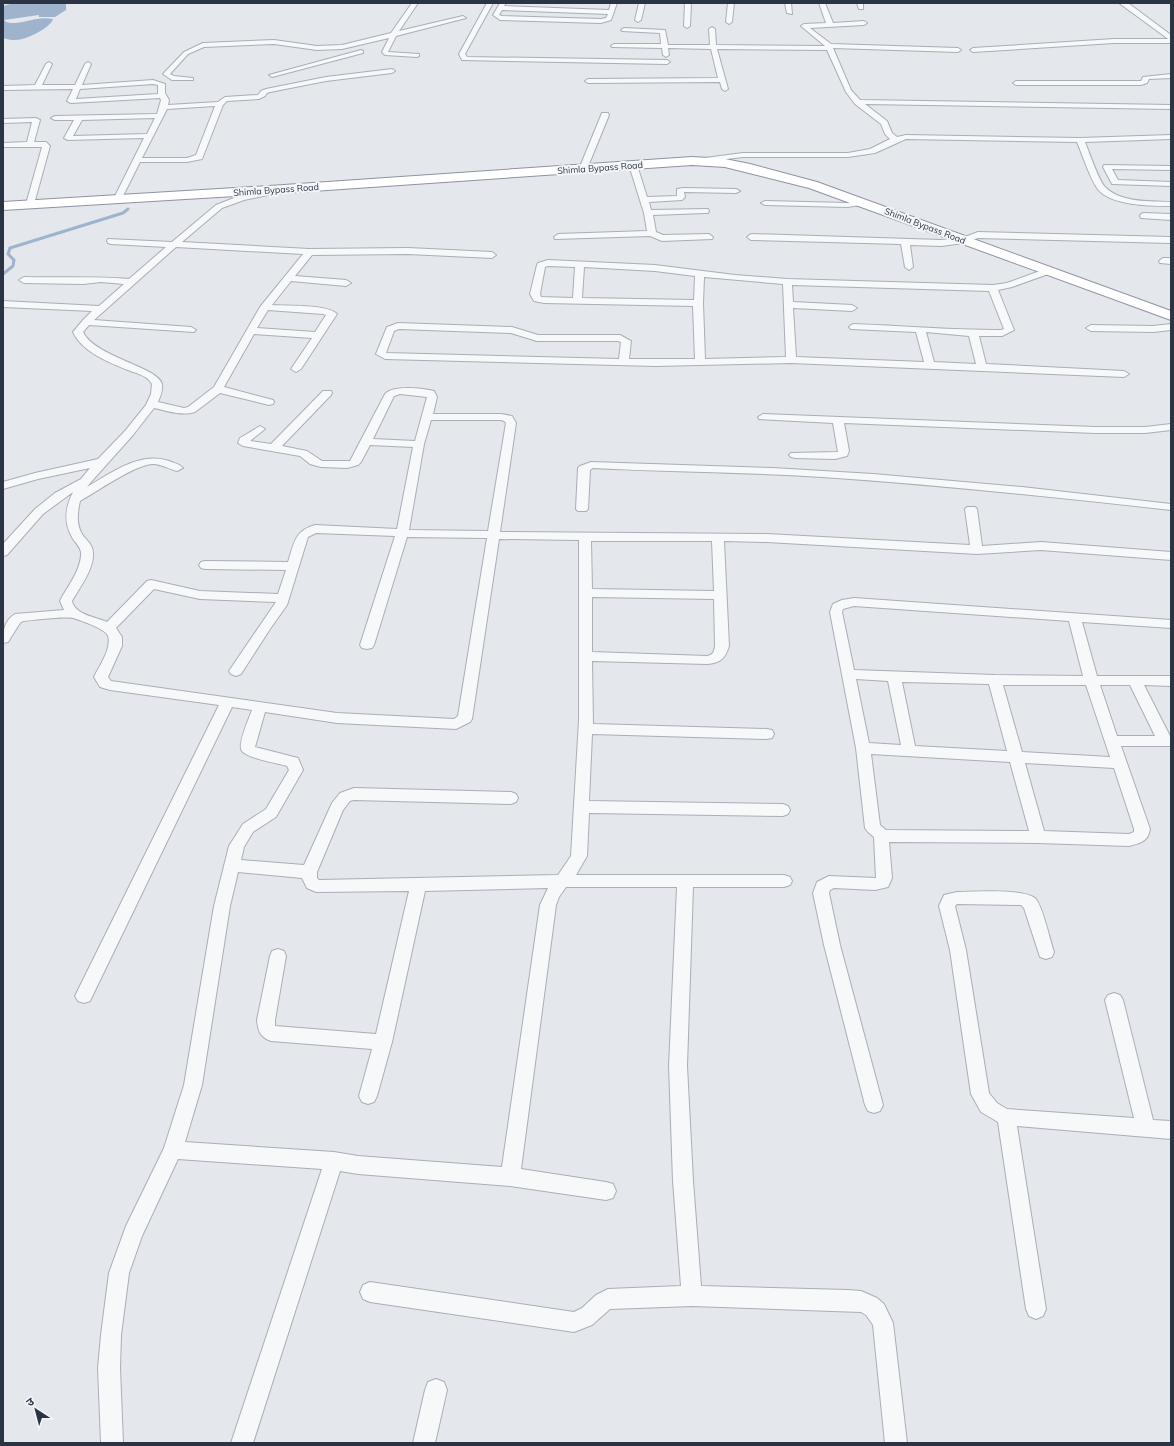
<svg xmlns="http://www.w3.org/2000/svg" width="1174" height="1446" viewBox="0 0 1174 1446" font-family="Mulish,'Noto Sans Devanagari',sans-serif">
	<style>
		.water { fill: #9fb4cc }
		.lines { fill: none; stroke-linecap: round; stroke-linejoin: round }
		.stream { stroke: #9fb4cc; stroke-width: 3 }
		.minor-casing { stroke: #a9aeb7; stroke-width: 2 }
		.tertiary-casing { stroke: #a9aeb7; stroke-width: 2 }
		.trunk-casing { stroke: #8b94a3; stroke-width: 2 }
		.minor { fill: #f7f8fa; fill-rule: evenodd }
		.tertiary { fill: #f7f8fa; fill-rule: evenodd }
		.trunk { fill: #fff; fill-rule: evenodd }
		.labels { text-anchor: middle; stroke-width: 4; stroke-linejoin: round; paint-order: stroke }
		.far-street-label { font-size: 9px; fill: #2b3445; stroke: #f4f6f9 }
	</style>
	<rect width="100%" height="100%" fill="#e4e7ec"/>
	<path class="water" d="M14 3H66V10L55 17H39V15L4 20C10 27 29 20 37 19 42 18 48 18 53 19 51 27 31 37 22 39 16 41 9 40 3 38V6Z"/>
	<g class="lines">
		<path class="stream" d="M3 274 13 266 14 260 8 254 10 248 123 213 128 209"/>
		<g class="minor-casing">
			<path id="minor" d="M412 3H418L399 31 463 16 466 18 396 36 388 52 419 54V56L417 57 385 55 382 52 389 38 342 49 317 50 274 44 204 47 188 54 170 74 174 76 193 78V80H172L163 74 184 52 203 43 274 40 317 46 342 45 391 33Z
				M487 3H493L465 54 467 57 667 60 670 62 667 64 462 60 459 54Z
				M500 3H506L504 6 609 10 611 3H617L611 20 601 23 500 20 493 15ZM502 10 608 14 606 18 601 19 502 16 499 15Z
				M639 3H645L641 20 638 22 635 20Z
				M685 3H691L690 26 687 28 684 26Z
				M728 3H734L732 22 729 24 726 22Z
				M785 3H791L792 14 787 13Z
				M819 3H825L833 23 864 21 867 23 864 25 810 28 831 44 958 48 961 50 958 52 833 48 851 90 860 100 1171 105V109L865 104 887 121 892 133 897 137 906 135 1080 138 1171 135V139L1085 142C1089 152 1099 181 1105 187 1121 203 1150 201 1171 202V206C1152 206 1109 206 1097 188 1089 176 1083 156 1077 142L906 139 875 153 848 157H743L694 163 693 161 697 159 743 153H848L870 149 890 139 885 134 881 124 855 104 846 92 827 50 717 49 728 89 725 91 722 89 720 82 588 83 585 81 588 79 718 78 711 49 668 48 669 55 666 57 663 55 662 48 612 47 611 46 614 44H661L660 33 622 31 621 30 624 28 665 30 668 45H710L709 29 712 27 715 29 716 45 825 46 801 26 804 24 826 23Z
				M857 3H863V9H859Z
				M1114 39H1171V43H1114L973 52 970 50 973 48Z
				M361 50 363 51V53L272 77 269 75Z
				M49 62 52 64 42 85H75L85 64 88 62 91 64 82 85 153 80 165 84V93L169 100 168 105 218 102 225 97 258 95 261 91 266 89 326 77 392 69 395 71 392 73 326 81 270 92 267 93 265 96 259 99 227 101 223 105 202 159 187 162H140L121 200 117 202 113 200 144 138 68 140 64 138 74 120H55L51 118 55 116 157 114 161 100 160 98 71 103 67 101 73 89 3 90V86L35 85 46 64ZM153 84 158 85V94L76 99 80 89ZM215 106 196 155 187 158H142L167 109ZM155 118 147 134 73 136 82 120Z
				M1171 74V78L1149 79 1147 83 1141 85H1016L1013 83 1016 81H1141L1143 77Z
				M602 113H608L609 115 587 169 586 171H580L579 169Z
				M36 118 40 120 34 142H46L50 146 34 204 30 206 26 204 42 147H3V143L27 142 32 122 3 123V119Z
				M630 163H636L637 165 647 197 677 196V189L683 188 736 189 740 191 736 193 684 192 685 197 682 200 649 202 651 210 708 209 709 211 708 213H705L653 215 656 232 663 235 709 234 713 237 712 239 662 241 650 236 555 239 554 237 558 234 647 231 644 213 629 165Z
				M1104 165 1171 166V170L1112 169 1118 180 1171 182V186L1112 184 1103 167Z
				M274 189 278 191 277 193 244 200 222 208 182 242 309 249 408 248 492 252 496 255 492 258 408 254 312 255 295 276 346 280 351 283 346 286 291 281 272 305C286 306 328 304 337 314L301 369 296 372 291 369 312 338 254 334 224 387 273 400 274 402 273 404 269 405 220 393 195 412C181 416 168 411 154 408L133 435 91 482 87 487C111 473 140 451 169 461 174 463 180 464 183 468L177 471C169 469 161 464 153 464 136 464 96 492 80 501 77 514 76 526 84 537 88 541 93 546 93 553 94 569 80 587 72 601 75 615 96 617 107 622L147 581 151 580 200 591 278 594 286 570 205 569 201 568 199 565 201 562 205 561 288 562C294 544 294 531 315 525L397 529 413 447 370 445 361 462 358 465 347 468 321 467 310 464 300 456 243 446 238 443 240 438 260 426 265 429 250 441 271 444 323 391H331L332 393 331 395 282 446 307 451 322 461H350L385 394C393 385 422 388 434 391L437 397 433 414H501L512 416 516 423 500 532 767 534 970 545 965 509 967 507H975L977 509 982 546 1041 542 1171 552V560L1041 550 977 554 767 542 724 541 729 646C725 659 720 663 707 664L592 661 593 724 767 729 772 730 774 734 772 738 767 739 592 734 589 801 783 804 788 806 790 810 788 814 783 816 589 813 587 856 576 875H784L790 877 792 881 790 885 784 887H693L687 1066 693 1181 701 1286 848 1290 861 1291 877 1298 884 1304 893 1323 907 1443H885L873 1325 866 1315 861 1312 692 1306 610 1309 592 1325 574 1332 370 1302 363 1299 360 1292 363 1285 370 1282 574 1312 582 1308 596 1295 608 1289 681 1286 673 1181 669 1066 677 887H566L559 897 556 905 521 1169 606 1182 613 1184 616 1191 613 1198 606 1200 510 1186 358 1174 340 1171 253 1443H231L322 1169 178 1159 142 1236 129 1273 121 1335 120 1368 123 1443H101L98 1368 101 1335 109 1273 126 1226 164 1148 184 1085 214 906 229 846 243 824 266 809 289 770 287 766C278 763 243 758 241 749 239 741 249 718 252 710L232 707 90 1001 84 1003 78 1001 75 996 219 705 110 690 100 687 94 677C99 666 112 649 108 636 106 629 80 620 73 618 64 616 34 620 23 621L20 623 8 642 3 643C3 631 4 621 15 614L64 610 60 601C67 587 82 569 81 552 80 547 76 543 73 539 63 523 65 508 73 492L43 514 7 555 3 556V544L35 509 55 493 81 479 90 468 38 479 3 489V482L35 473 98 459 125 431 146 405 151 394 152 384C147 375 137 374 128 370 110 363 82 352 73 332L83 320 92 311 3 307V301L99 306 124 284 101 282 83 284 24 283 19 280 24 277C59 278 94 276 129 279L166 247 111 244 108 243 107 241 108 239 172 242 216 205 239 196ZM176 247 303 254 260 307 214 387 188 407 184 408 158 402C160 397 163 391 162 384 158 367 95 357 83 332L89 325 194 332 196 330 191 327 94 320ZM268 310 323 314 326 315 315 332 257 328ZM400 394 427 397 415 441 373 439 394 396ZM431 420H501L504 421 506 423 488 531 409 530 424 444ZM316 533 395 536 360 645 362 648 367 649 372 648 374 645 407 537 487 538 458 716 454 719 337 713 111 681 108 677 122 646V637L116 628 154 589 200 599 276 602 229 671 231 674 236 676 241 674 270 629 287 605 308 537ZM499 539 579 540V720L571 856 558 875 319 880 317 878V872L343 810 350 801 354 800 511 804 516 802 518 798 516 794 511 792 354 788 340 793 332 803 304 865 241 860 244 847 253 832 276 817 303 770 298 758 255 747 265 712 337 723 456 729 470 722 472 719ZM591 541H712L714 591 592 589ZM592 597 714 599 715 646C714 652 713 655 707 656L592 652ZM238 872 302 878 307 888 316 892 409 891 376 1034 275 1026V1020L286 956 284 951 278 949 272 951 270 956 257 1020C258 1031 260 1037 271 1041L372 1049 359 1096 362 1102 368 1104 374 1102 377 1096 392 1042 425 891 548 888 540 905 502 1167 358 1156 334 1152 185 1142 202 1085 230 906Z
				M863 200 867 202 866 204 848 207 765 205 761 203 765 201 848 203Z
				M1144 213 1171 214V220L1141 218 1140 216 1141 214Z
				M978 232 1171 237V243L978 238 964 243 941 246 910 245 913 267 909 270 905 267 901 244 751 240 747 237 751 234 941 240 962 238Z
				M1163 258H1171V264L1160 263 1159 261Z
				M548 260 655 265 735 275 787 279 993 285 1007 283 1048 268 1051 269 1052 271 1051 273 1012 287 998 290 1014 330 1002 336H979L986 364 1124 371 1129 374 1124 377 791 363 656 366 385 359 376 354 387 327 398 323 512 327 538 335H620L631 341 629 359H695L693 306 544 303 534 301 530 294 537 265 538 263ZM548 266 575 267 573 298 541 297 540 294 545 267ZM584 267 655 271 695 276 694 300 582 298ZM704 277 783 284 786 357 705 359 703 303ZM792 285 989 291 1004 329 1001 330C952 330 903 326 854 324L851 325 849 327 851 329 916 332 924 362 796 357 793 308 852 311 857 308 852 305 793 302ZM399 329 511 333 537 341H618L621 342 619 359 386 353 394 331ZM926 332 969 336 976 364 934 362Z
				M1171 324V330L1153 332 1091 331 1086 328 1091 325 1153 326Z
				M763 414 1095 427H1145L1171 424V430L1145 433H1095L844 423 849 451 847 456 835 459 795 458 791 457 789 455 791 453 838 452 833 423 759 419 758 417Z
				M591 462 773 468 873 474 1022 487 1171 504V510C1055 497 939 485 822 477 746 472 669 472 593 468L590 470 588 509 586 511H578L576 509 578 468 580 466Z
				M854 598 1171 620V628L1082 622 1097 676H1171V686L1144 685 1170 736H1171V746H1121L1150 829C1148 842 1140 843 1129 846L1038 843 889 842 892 878 888 887 875 890 834 888 830 890 829 893 840 945 883 1105 880 1111 874 1113 868 1111 865 1105 824 945 813 893 817 882 829 876 876 878 874 837 868 832 865 828 856 748 830 612 833 604 842 600ZM854 606 1069 621 1083 676 995 675 854 670 842 612 843 609ZM856 679 888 681 901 745 869 743ZM902 682 989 684 1007 751 915 746ZM1003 685H1086L1110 757 1022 752ZM1100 685H1130L1155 736H1117ZM871 754 1010 762 1029 831 886 830 880 825ZM1025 763 1114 768 1134 829V832L1129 834 1044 831Z
				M957 892C973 892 1026 888 1036 899 1043 908 1050 940 1054 952L1052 957 1046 959 1040 957 1024 908 1021 905 957 904 955 906 966 950 989 1093 997 1103 1007 1109 1134 1118 1105 1000 1108 995 1114 993 1120 995 1123 1000 1153 1120 1171 1121V1139L1017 1126 1046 1309 1043 1316 1036 1319 1029 1316 1026 1309 998 1122 981 1112 971 1094 950 950 939 906 944 895Z
				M436 1379 444 1382 447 1390 435 1443H413L425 1390 428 1382Z"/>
		</g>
		<g class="tertiary-casing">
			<path id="tertiary" d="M1119 3H1128L1171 35V41Z"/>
		</g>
		<g class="trunk-casing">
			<path id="trunk" d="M692 157 725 159 750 164 817 182 1171 311V320L809 188 725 167 692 165 269 194 3 210V202L269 186Z"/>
		</g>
		<use href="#minor" class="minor"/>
		<use href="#tertiary" class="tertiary"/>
		<use href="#trunk" class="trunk"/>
	</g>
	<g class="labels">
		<g class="far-street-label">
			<text transform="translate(600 168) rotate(-4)" y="3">Shimla Bypass Road</text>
			<text transform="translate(276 190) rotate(-4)" y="3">Shimla Bypass Road</text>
			<text transform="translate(925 226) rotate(21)" y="3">Shimla Bypass Road</text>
		</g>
	</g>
	<rect width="1174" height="1446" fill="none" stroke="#2b3445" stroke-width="8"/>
	<g transform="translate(36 1410) rotate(324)" stroke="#f4f6f9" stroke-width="3" paint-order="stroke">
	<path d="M0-3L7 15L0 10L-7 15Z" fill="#2b3445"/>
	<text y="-6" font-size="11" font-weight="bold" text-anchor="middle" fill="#2b3445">उ</text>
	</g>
</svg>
